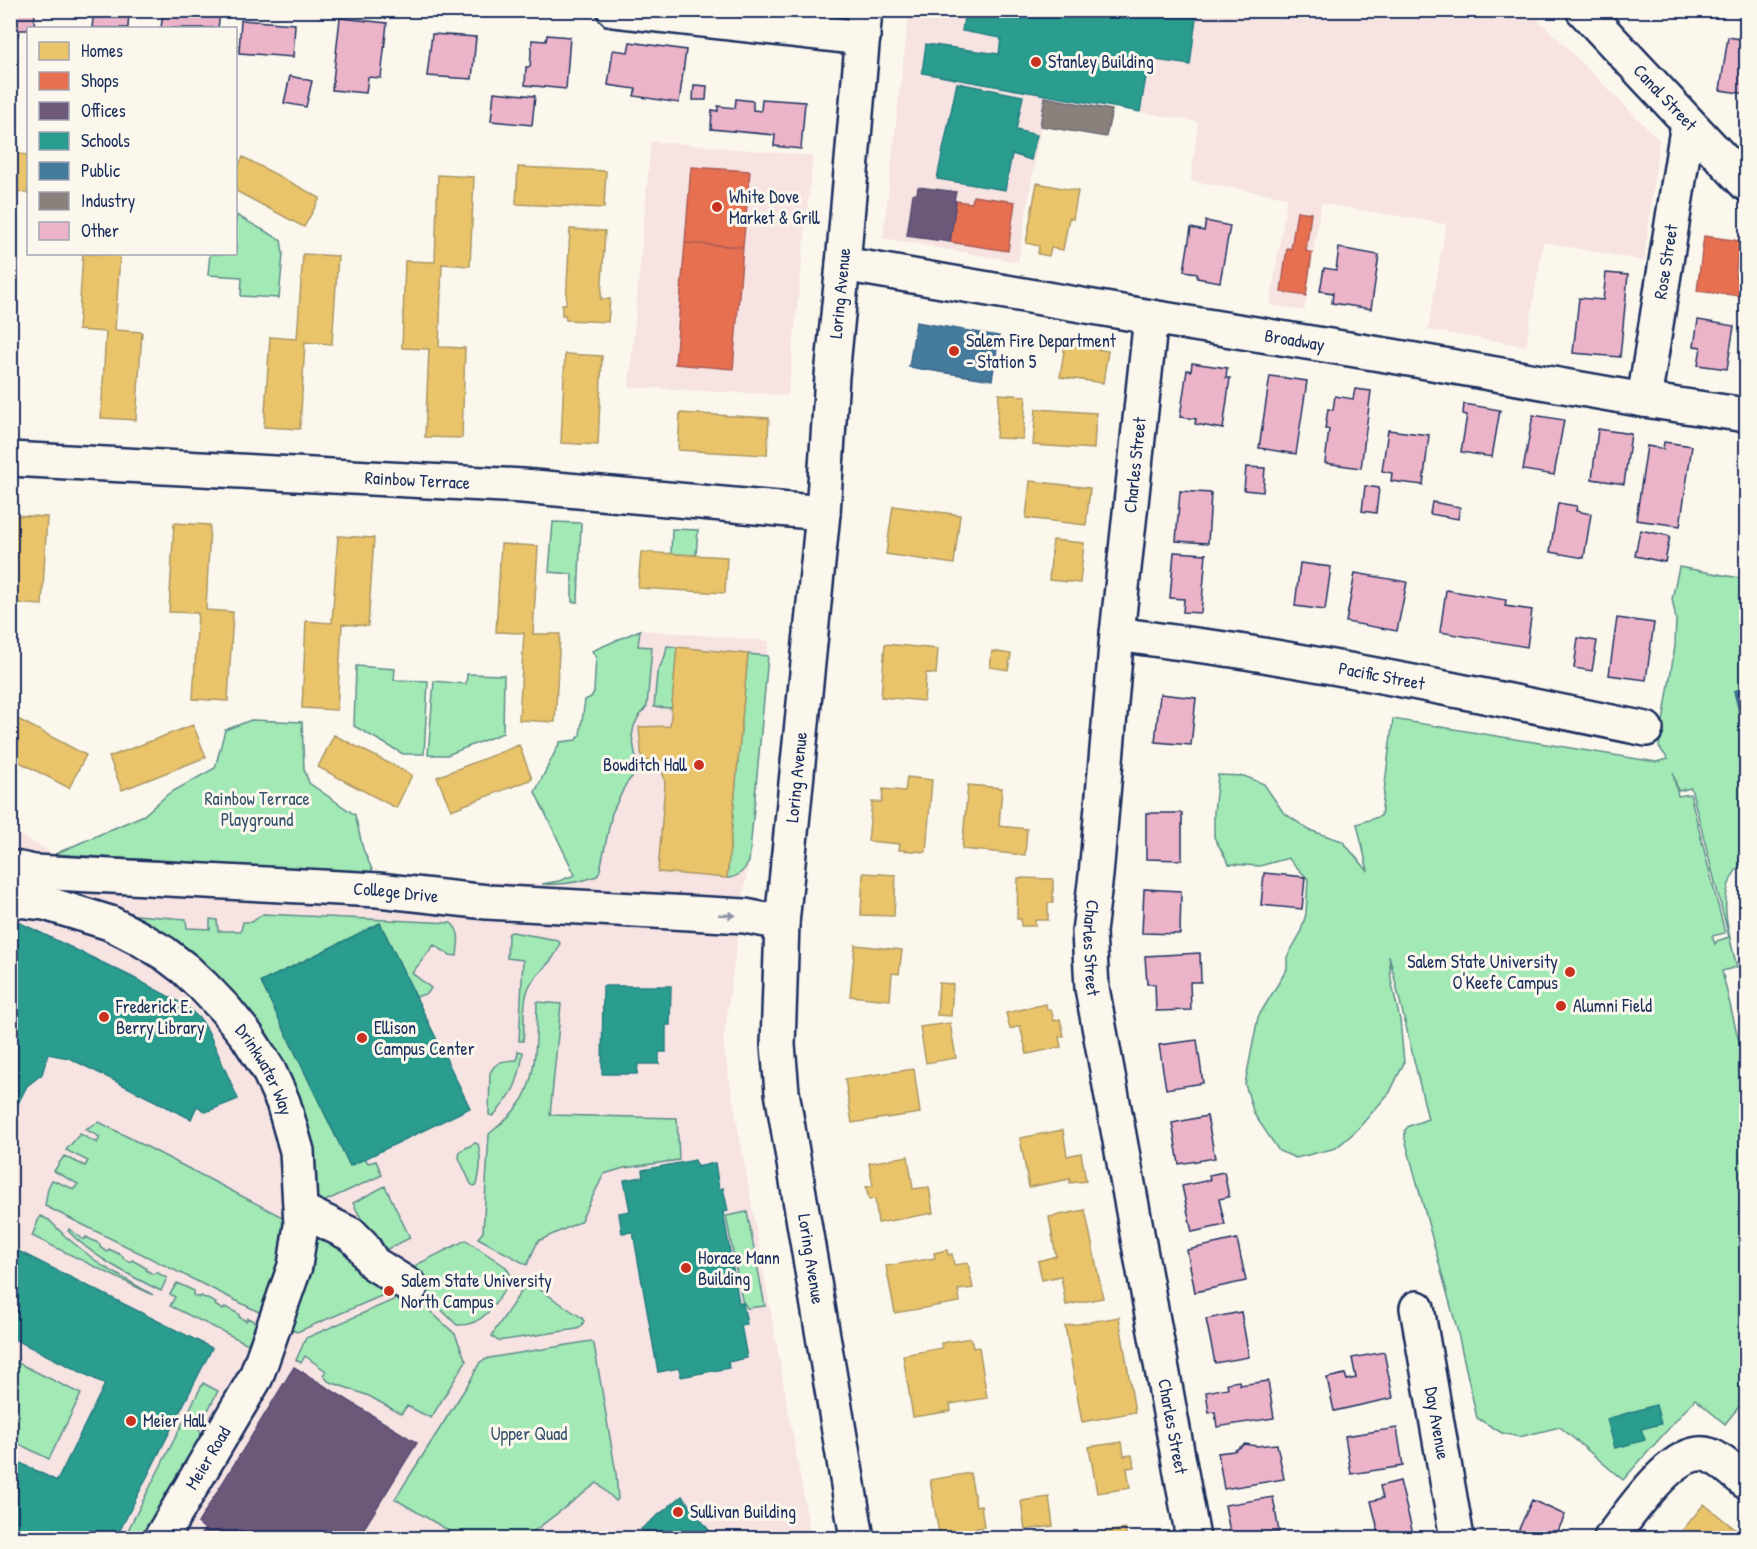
<svg xmlns="http://www.w3.org/2000/svg" width="1757" height="1549" viewBox="0 0 1757 1549" font-family="'Patrick Hand',sans-serif">
	<style>
		.built { fill: #f6e3e2 }
		.green { fill: #a2e9b5; stroke: #5e8c8a; stroke-width: 1.5; fill-rule: evenodd }
		.homes { fill: #e9c46a; stroke: #ab9766; stroke-width: 1.5 }
		.shops { fill: #e76f51; stroke: #aa5c55; stroke-width: 1.5 }
		.offices { fill: #6d597a; stroke: #544c72; stroke-width: 1.5 }
		.schools { fill: #2a9d8f; stroke: #267c80; stroke-width: 1.5 }
		.public { fill: #457b9d; stroke: #38648a; stroke-width: 1.5 }
		.industry { fill: #8a817c; stroke: #696873; stroke-width: 1.5 }
		.building { fill: #ecb4c9; stroke: #1b2f5e; stroke-width: 1.5 }
		.lines { fill: none; stroke-linecap: round; stroke-linejoin: round }
		.minor-casing { stroke: #1b2f5e; stroke-width: 38 }
		.major-casing { stroke: #1b2f5e; stroke-width: 38 }
		.highway-casing { stroke: #1b2f5e; stroke-width: 38 }
		.minor { stroke: #fbf7ec; stroke-width: 33 }
		.major { stroke: #fbf7ec; stroke-width: 33 }
		.highway { stroke: #fbf7ec; stroke-width: 33 }
		.oneway { fill: #8b93a5 }
		.poi-dot { fill: #c8321e; stroke: #fbf7ec; stroke-width: 2 }
		.labels { text-anchor: middle; stroke-width: 6; stroke-linejoin: round; paint-order: stroke }
		.poi-label { font-size: 18px; fill: #1b2f5e; stroke: #fbf7ec; text-anchor: start }
		.street-label { font-size: 18px; fill: #1b2f5e; stroke: #fbf7ec }
		.park-label { font-size: 18px; fill: #36546f; stroke: #fbf7ec }
	</style>
	<rect width="100%" height="100%" fill="#fbf7ec"/>
	<filter id="ink" filterUnits="userSpaceOnUse"><feTurbulence type="fractalNoise" baseFrequency=".0167" numOctaves="2"/><feDisplacementMap in="SourceGraphic" scale="12" xChannelSelector="R" yChannelSelector="G"/><feConvolveMatrix kernelMatrix="1 2 1 2 8 2 1 2 1" color-interpolation-filters="sRGB"/></filter>
	<g filter="url(#ink)">
		<path class="built" d="M909 11H1530L1659 140 1644 261 1543 242 1526 346 1428 330 1446 224 1321 203 1304 311 1270 305 1287 197 1191 181 1198 122 1046 95 1018 262 883 238Z
			M651 141 813 156 788 395 629 387Z
			M640 630 769 641 749 855 723 1043 811 1538H11L10 829 55 855 529 884 554 883 569 879 575 875 631 710Z"/>
		<path class="green" d="M236 215 281 240 283 254 279 298 241 296 242 277 208 275 210 254H236Z
			M553 522 581 523 578 602H572V574L549 572Z
			M672 529 698 530 696 555 671 554Z
			M1679 567 1745 579 1746 570V688L1734 691 1746 738V860C1713 886 1728 932 1737 967L1722 971 1738 1038 1746 1037V1398L1725 1424 1695 1399 1623 1480 1560 1427 1519 1437 1502 1433 1477 1418 1457 1329 1405 1139V1130L1409 1126 1428 1119 1389 955 1391 980 1400 1020 1404 1063 1390 1092 1356 1131 1336 1148 1296 1158 1279 1151 1254 1114 1245 1084 1258 1017 1287 969V957L1300 934 1306 914 1308 879 1288 858 1260 866 1229 864 1214 837V812L1218 775 1244 776 1264 784 1283 812 1309 830 1342 841 1368 871 1357 824 1381 816 1393 719 1656 762 1668 759 1659 747 1675 646 1676 619 1672 599ZM1673 773 1678 791 1691 788 1729 937 1717 941 1715 944 1712 936 1725 933 1690 794 1678 796Z
			M640 630 638 646 652 647 647 706 639 716 634 726 632 736 638 770 626 784 612 813 600 870 597 876C579 883 561 885 542 884L559 881 575 875 535 792 560 742 576 740 580 735 585 700 591 697 594 692 596 656 592 651Z
			M667 646 677 647 672 708 654 707 657 673 665 656Z
			M748 654 768 656 749 862C744 871 737 878 727 878Z
			M356 666 395 669 394 680 428 681 424 754H403L354 726Z
			M467 674 504 675 503 733 447 755H428L434 681 466 684Z
			M251 720 302 722 304 769 309 783 355 815 363 849 374 874 55 854 144 815 168 794 215 768 225 730Z
			M124 914 186 919 187 928 210 929V919L217 920 218 931H241L243 922H252L263 914 451 923C462 932 458 944 457 956L450 955 434 945 412 973 431 988 428 993 416 997 380 923 261 982 350 1165 365 1158 368 1163 376 1161 382 1175 323 1202 314 1196 299 1113Z
			M512 932 557 940 560 943C556 962 535 972 528 989 522 1005 525 1024 523 1041H519L523 960 507 958 508 936 509 933Z
			M537 1002 561 1004 550 1115 677 1118 679 1160 624 1168 604 1174 580 1222 538 1241 527 1265 478 1238 483 1232 489 1134C501 1124 513 1114 522 1100 538 1074 536 1032 537 1002Z
			M518 1051 523 1052C519 1082 514 1094 493 1116L489 1115 490 1073C496 1060 505 1061 517 1060Z
			M99 1122 286 1219 284 1251 266 1304 259 1312 45 1206 48 1188 52 1180 74 1189 78 1184 54 1171 64 1156 85 1166 88 1161 66 1150 80 1134 97 1143 100 1137 85 1129Z
			M475 1143 478 1144C482 1156 480 1172 477 1185L474 1186 471 1184 459 1158 460 1151Z
			M385 1186 410 1238 379 1253 353 1203Z
			M747 1212 765 1306 747 1308 742 1300 726 1216Z
			M40 1216 49 1220 66 1237 101 1265 153 1295 32 1236Z
			M69 1229 84 1240 86 1237 100 1244V1247L107 1252 109 1249 123 1256V1258L130 1262 132 1260 146 1268V1270L153 1274 156 1272 167 1278 161 1291C129 1275 93 1257 68 1231Z
			M314 1233 354 1250 393 1291 297 1332 289 1328Z
			M466 1240 506 1267 512 1277C499 1298 486 1327 457 1325L416 1285 420 1281 412 1267Z
			M177 1283 194 1291 193 1295 199 1298 201 1296 216 1303 215 1305 223 1310 225 1307 239 1314V1317L246 1321 248 1318 257 1323 248 1344 170 1306 175 1297 170 1294Z
			M527 1285H533L582 1318 584 1321 581 1327 577 1329 498 1341 492 1336 494 1332 522 1290Z
			M407 1294 419 1301 455 1334 466 1361 431 1418 407 1406 401 1414 369 1396 328 1381 323 1375 326 1371 305 1356 301 1363 296 1360 306 1338Z
			M591 1341 594 1344 616 1473 618 1499 616 1501 597 1483 525 1538H461L395 1499 470 1381 480 1362 489 1358Z
			M10 1359 81 1394 49 1459 11 1440Z
			M203 1383 218 1391 203 1420 199 1430 206 1438 143 1538H124Z"/>
		<path class="homes" d="M10 153 28 155V193L10 191Z
			M243 157 320 198 304 227 236 191V170Z
			M518 167 606 171 604 208 516 204Z
			M438 175 474 177 470 266 442 264 439 347 465 348 462 438 425 437 429 349 402 348 405 261 435 262Z
			M1037 183 1078 191 1073 219 1069 218 1063 250 1051 248 1049 256 1038 254 1039 246 1026 243Z
			M570 229 605 231 601 299H610L608 322 566 320 565 315H562V304H566Z
			M83 254H120L115 330 142 332 136 420 101 418 106 332 78 330Z
			M303 254 338 256 332 344 305 342 300 429 264 427 270 337 297 339Z
			M1065 344 1108 351 1103 383 1060 377Z
			M565 354 602 356 598 445 561 443Z
			M999 394 1026 396 1023 439 996 438Z
			M1036 409 1096 413 1094 449 1033 445Z
			M680 413 769 418 767 455 678 450Z
			M1030 481 1090 488 1086 525 1026 518Z
			M893 506 960 515 954 564 886 554Z
			M11 515 47 517 42 605 14 603 10 675Z
			M174 523 210 525 206 610 233 612 228 701 193 699 198 613 169 612Z
			M338 536 374 538 368 626 342 624 337 710 302 708 306 621 332 623Z
			M1053 540 1084 543 1080 583 1049 580Z
			M501 544 538 546 533 634H560L555 722 519 720 524 633 496 632Z
			M641 552 727 557 725 593 638 588Z
			M885 644 938 649 936 674 926 673 924 701 881 697Z
			M677 647 748 654 727 878 658 872 665 783 660 760 642 761 639 727 670 726Z
			M992 651 1011 654 1008 670 990 667Z
			M10 715 86 755 69 788 10 757Z
			M193 725 206 757 122 790 109 757Z
			M334 735 412 775 396 808 318 767Z
			M519 745 532 779 451 810 437 777Z
			M907 777 932 780 926 852 899 850 900 844 868 841 872 802H882L883 789 905 791Z
			M968 785 1002 788 999 826 1027 829 1025 855 962 849Z
			M863 873 896 875 894 916 861 915Z
			M1018 878 1053 879V903H1048V920H1035V926H1021V919H1017Z
			M855 945 902 950 899 974 892 973 890 1000 850 996Z
			M939 983 953 984 951 1016 937 1015Z
			M1046 1004 1047 1010 1051 1009 1054 1021 1060 1019 1064 1036 1059 1037 1061 1047 1027 1054 1020 1026 1010 1029 1006 1013Z
			M950 1023 956 1058 926 1063 920 1027Z
			M914 1069 920 1113 852 1123 845 1079Z
			M1063 1130 1067 1156 1081 1153 1086 1181 1070 1183V1179L1029 1187 1020 1138Z
			M908 1156 913 1189 929 1187 933 1213 878 1223 875 1199 869 1200 866 1187 873 1186 869 1163Z
			M1085 1210 1103 1298 1066 1305 1061 1276 1042 1280 1038 1261 1056 1256 1049 1217Z
			M947 1250 948 1255 952 1254 954 1265 968 1263 973 1288 958 1290 960 1302 895 1313 886 1266 935 1258 934 1253Z
			M1119 1317 1135 1412 1082 1422 1065 1326Z
			M971 1338 973 1348 979 1347 987 1398 950 1404 951 1411 913 1417 903 1355 942 1348 941 1343Z
			M1122 1442 1124 1456 1132 1455 1134 1467 1127 1468 1130 1488 1097 1493 1089 1447Z
			M970 1473 976 1506 981 1505 984 1527 939 1534 930 1480Z
			M1049 1497 1053 1526 1025 1530 1021 1501Z
			M1704 1504 1746 1538H1689L1681 1532Z
			M1125 1529 1127 1538H1084V1535Z"/>
		<path class="shops" d="M691 167 750 171 743 247 685 243Z
			M973 196 1015 202 1008 251 950 242 956 201 972 203Z
			M1297 211 1311 213 1306 251 1312 253 1306 296 1281 292 1287 248 1291 249Z
			M1704 236 1740 241 1735 277 1744 279 1742 296 1697 291Z
			M685 243 743 247 733 369 675 364Z"/>
		<path class="offices" d="M918 187 956 192 954 200 956 201 950 242 907 236 913 194H917Z
			M294 1367 417 1443 358 1538H198L205 1529 198 1523Z"/>
		<path class="schools" d="M965 10H1197L1190 65 1149 59 1140 112 922 73 926 44 999 54 1001 38 962 31Z
			M957 83 1023 96 1016 130 1037 135 1031 160 1012 154 1005 190 937 179Z
			M10 918 130 976 185 1005 201 1020 208 1031 238 1099 206 1112 197 1106 191 1119 69 1058 48 1054 42 1074 27 1086 10 1119Z
			M380 923 470 1108 350 1166 261 982Z
			M603 986H671L670 1025H666V1052H659V1064H638L637 1074H602Z
			M695 1160 697 1167 715 1163 719 1189 723 1188 728 1211 723 1212 739 1303H743L747 1324 741 1325 747 1358 728 1362 729 1368 681 1377 679 1368 658 1372 633 1232 622 1233 619 1213 630 1211 624 1180 643 1177 642 1170Z
			M10 1247 212 1348 116 1538H10V1458L57 1481 105 1384 10 1337Z
			M1656 1405 1661 1424 1641 1429 1645 1440 1615 1448 1607 1419Z
			M682 1496 715 1538H642L647 1535 641 1529Z"/>
		<path class="public" d="M916 322 999 336 992 380 909 367Z
			M1746 688V738L1734 691Z"/>
		<path class="industry" d="M1045 97 1112 110 1106 137 1040 126Z"/>
		<path class="building" d="M10 10H35L34 28H28V30H19L18 36 10 35Z
			M94 10H129L128 28H92Z
			M173 10H195L220 13 218 28H161L163 13 173 14Z
			M340 18 387 23 381 78 368 77 366 93 332 90Z
			M241 20 295 24 293 57 239 53Z
			M432 34 476 37 472 79 427 76Z
			M547 35 570 37 566 89 525 85 526 67H530L532 40 546 41Z
			M1728 37 1746 40V94L1720 90Z
			M630 42 686 50 679 103 634 96 636 89 608 85 613 50 628 52Z
			M290 76 312 81 306 107 284 103Z
			M694 85 707 86 706 100H693Z
			M494 92 535 96 532 125 491 121Z
			M736 99 753 101V110L761 111 762 99 805 102 801 149 774 146 775 135 711 129 712 110 718 111V106L735 108Z
			M1206 221 1230 226 1220 282 1197 278V273L1184 271 1191 228 1204 231Z
			M1339 248 1379 255 1371 309 1332 303 1333 293 1320 291 1324 268 1336 270Z
			M1606 273 1628 275 1620 357 1573 353 1579 298 1603 300Z
			M1698 320 1734 326 1727 369 1698 365 1701 347 1694 346Z
			M1192 363 1227 368 1226 378H1230L1223 429 1195 424 1196 419 1180 417 1187 370 1191 371Z
			M1270 376 1307 381 1296 454 1259 448Z
			M1355 389 1371 391 1361 468 1325 463 1329 429H1325L1328 409 1333 410 1335 396 1353 399Z
			M1464 404 1500 410 1492 457 1461 452 1467 415 1463 414Z
			M1533 415 1564 420 1554 475 1523 470Z
			M1598 429 1631 434 1624 484 1592 479Z
			M1388 430 1429 435 1423 485 1391 481 1392 473 1382 471Z
			M1664 442 1692 446 1680 526 1636 520 1647 446 1663 449Z
			M1246 467 1265 468 1263 492 1244 490Z
			M1365 486 1379 488 1376 513 1362 511Z
			M1180 491 1211 493 1208 543 1176 541Z
			M1432 502 1460 507 1458 519 1430 514Z
			M1558 503 1577 506 1576 511 1591 514 1584 558 1550 552Z
			M1640 530 1670 536 1665 562 1635 556Z
			M1174 552 1206 554 1201 613 1183 612 1184 599 1170 598Z
			M1300 563 1331 567 1325 610 1295 606Z
			M1355 573 1407 582 1397 631 1346 622Z
			M1446 590 1506 600 1505 606 1532 610 1527 647 1440 632Z
			M1617 618 1654 623 1646 680 1609 675Z
			M1578 638 1597 641 1592 671 1574 668Z
			M1160 694 1196 698 1191 745 1155 742Z
			M1146 813H1182V860L1146 859Z
			M1264 873 1305 877 1302 909 1261 905Z
			M1144 889 1181 891 1180 934 1142 933Z
			M1200 953 1201 982H1190L1191 1010 1156 1011 1155 984H1147L1145 956Z
			M1197 1040 1203 1083 1166 1089 1159 1045Z
			M1207 1116 1215 1158 1179 1164 1172 1123Z
			M1224 1172 1229 1197 1219 1199 1225 1225 1192 1232 1182 1186 1210 1180 1209 1175Z
			M1237 1239 1246 1281 1195 1292 1187 1250Z
			M1241 1312 1249 1357 1215 1363 1206 1319Z
			M1384 1352 1393 1398 1334 1411 1327 1378 1345 1374 1347 1380 1356 1378 1352 1358Z
			M1239 1381 1240 1385 1268 1381 1274 1418 1217 1427 1215 1412 1209 1413 1206 1392 1228 1388 1227 1383Z
			M1397 1428 1403 1466 1351 1474 1345 1436Z
			M1245 1444 1256 1446 1277 1444 1284 1479 1224 1489 1218 1453 1234 1451Z
			M1400 1481 1414 1538H1380L1371 1501 1383 1498 1380 1486Z
			M1273 1497 1279 1532 1231 1538 1225 1505Z
			M1532 1500 1565 1515 1555 1538H1515Z"/>
		<g class="lines">
			<g class="minor-casing">
				<g id="minor">
					<path d="M614 10 863 38"/>
					<path id="s1" d="M843 264 1151 317 1392 356 1644 400 1746 415"/>
					<path id="s2" d="M1151 317 1117 634 1096 875 1089 932 1092 988 1193 1538"/>
					<path id="s3" d="M1644 400 1688 123"/>
					<path id="s4" d="M10 459 523 486 823 513"/>
					<path id="s5" d="M1117 634C1157 640 1198 645 1239 651 1375 673 1511 701 1646 729"/>
					<path id="s6" d="M10 867 34 872 378 890 487 902 745 916 782 923"/>
					<path id="s7" d="M10 899 45 903 110 923 139 938 164 953 185 969 204 987 225 1009 247 1036 268 1069 283 1102 297 1151 301 1225 295 1266 256 1377 161 1538"/>
					<path d="M301 1210 352 1235 362 1245 373 1263 411 1287"/>
					<path id="s8" d="M1417 1308 1457 1538"/>
					<path d="M1611 1538C1629 1515 1675 1444 1709 1455 1719 1458 1737 1475 1746 1482"/>
				</g>
			</g>
			<g class="major-casing">
				<g id="major">
					<path id="s9" d="M1583 10 1746 184"/>
				</g>
			</g>
			<g class="highway-casing">
				<g id="highway">
					<path id="s10" d="M857 1538 782 1092 778 1045 782 923 823 513 832 376 843 264 865 10"/>
				</g>
			</g>
			<use href="#minor" class="minor"/>
			<use href="#major" class="major"/>
			<use href="#highway" class="highway"/>
		</g>
		<defs><path id="oneway-solid" d="M-6-.8H1V-3.2L6.5 0L1 3.2V.8H-6Z" transform="scale(1.5)"/></defs>
		<use class="oneway" href="#oneway-solid" transform="translate(727 915) rotate(2)"/>
	</g>
	<g class="poi-dot">
		<circle cx="1036" cy="62" r="6"/>
		<circle cx="717" cy="207" r="6"/>
		<circle cx="954" cy="351" r="6"/>
		<circle cx="699" cy="765" r="6"/>
		<circle cx="1570" cy="972" r="6"/>
		<circle cx="1561" cy="1006" r="6"/>
		<circle cx="104" cy="1017" r="6"/>
		<circle cx="362" cy="1038" r="6"/>
		<circle cx="686" cy="1268" r="6"/>
		<circle cx="389" cy="1291" r="6"/>
		<circle cx="131" cy="1421" r="6"/>
		<circle cx="678" cy="1512" r="6"/>
	</g>
	<g class="labels">
		<g class="poi-label">
			<text x="1048" y="68">Stanley Building</text>
			<text x="729" y="203">White Dove<tspan x="729" dy="21">Market &amp; Grill</tspan></text>
			<text x="966" y="347">Salem Fire Department<tspan x="966" dy="21">- Station 5</tspan></text>
			<text x="687" y="771" text-anchor="end">Bowditch Hall</text>
			<text x="1558" y="968" text-anchor="end">Salem State University<tspan x="1558" dy="21">O'Keefe Campus</tspan></text>
			<text x="1573" y="1012">Alumni Field</text>
			<text x="116" y="1013">Frederick E.<tspan x="116" dy="21">Berry Library</tspan></text>
			<text x="374" y="1034">Ellison<tspan x="374" dy="21">Campus Center</tspan></text>
			<text x="698" y="1264">Horace Mann<tspan x="698" dy="21">Building</tspan></text>
			<text x="401" y="1287">Salem State University<tspan x="401" dy="21">North Campus</tspan></text>
			<text x="143" y="1427">Meier Hall</text>
			<text x="690" y="1518">Sullivan Building</text>
		</g>
		<g class="street-label">
			<text dy="6" stroke="none"><textPath href="#s9" startOffset="120">Canal Street</textPath></text>
			<text dy="6" stroke="none"><textPath href="#s3" startOffset="140">Rose Street</textPath></text>
			<text dy="6" stroke="none"><textPath href="#s10" startOffset="1254">Loring Avenue</textPath></text>
			<text dy="6" stroke="none"><textPath href="#s1" startOffset="458">Broadway</textPath></text>
			<text transform="translate(1135 465) rotate(-84)" y="6">Charles Street</text>
			<text dy="6" stroke="none"><textPath href="#s4" startOffset="408">Rainbow Terrace</textPath></text>
			<text dy="6" stroke="none"><textPath href="#s5" startOffset="268">Pacific Street</textPath></text>
			<text dy="6" stroke="none"><textPath href="#s10" startOffset="768">Loring Avenue</textPath></text>
			<text dy="6" stroke="none"><textPath href="#s6" startOffset="387">College Drive</textPath></text>
			<text dy="6" stroke="none"><textPath href="#s2" startOffset="634">Charles Street</textPath></text>
			<text dy="6" stroke="none"><textPath href="#s7" startOffset="321">Drinkwater Way</textPath></text>
			<text transform="translate(811 1259) rotate(81)" y="6">Loring Avenue</text>
			<text dy="6" stroke="none"><textPath href="#s8" startOffset="117">Day Avenue</textPath></text>
			<text dy="6" stroke="none"><textPath href="#s2" startOffset="1120">Charles Street</textPath></text>
			<text transform="translate(208 1458) rotate(-59)" y="6">Meier Road</text>
		</g>
		<g class="park-label">
			<text x="257" y="805">Rainbow Terrace<tspan x="257" dy="21">Playground</tspan></text>
			<text x="529" y="1440">Upper Quad</text>
		</g>
	</g>
	<rect width="1757" height="1549" fill="none" stroke="#fbf7ec" stroke-width="36"/>
	<rect x="18" y="18" width="1721" height="1513" fill="none" stroke="#1b2f5e" stroke-width="2" filter="url(#ink)"/>
	<rect x="27" y="27" width="210" height="228" fill="#fbf7ec" stroke="#a1a7b3" stroke-width="1.5"/>
	<rect x="39" y="42" width="30" height="18" fill="#e9c46a" stroke="#a1a7b3" stroke-width="1.5"/>
	<text x="81" y="57" font-size="18" fill="#1b2f5e">Homes</text>
	<rect x="39" y="72" width="30" height="18" fill="#e76f51" stroke="#a1a7b3" stroke-width="1.5"/>
	<text x="81" y="87" font-size="18" fill="#1b2f5e">Shops</text>
	<rect x="39" y="102" width="30" height="18" fill="#6d597a" stroke="#a1a7b3" stroke-width="1.5"/>
	<text x="81" y="117" font-size="18" fill="#1b2f5e">Offices</text>
	<rect x="39" y="132" width="30" height="18" fill="#2a9d8f" stroke="#a1a7b3" stroke-width="1.5"/>
	<text x="81" y="147" font-size="18" fill="#1b2f5e">Schools</text>
	<rect x="39" y="162" width="30" height="18" fill="#457b9d" stroke="#a1a7b3" stroke-width="1.5"/>
	<text x="81" y="177" font-size="18" fill="#1b2f5e">Public</text>
	<rect x="39" y="192" width="30" height="18" fill="#8a817c" stroke="#a1a7b3" stroke-width="1.5"/>
	<text x="81" y="207" font-size="18" fill="#1b2f5e">Industry</text>
	<rect x="39" y="222" width="30" height="18" fill="#ecb4c9" stroke="#a1a7b3" stroke-width="1.5"/>
	<text x="81" y="237" font-size="18" fill="#1b2f5e">Other</text>
</svg>
